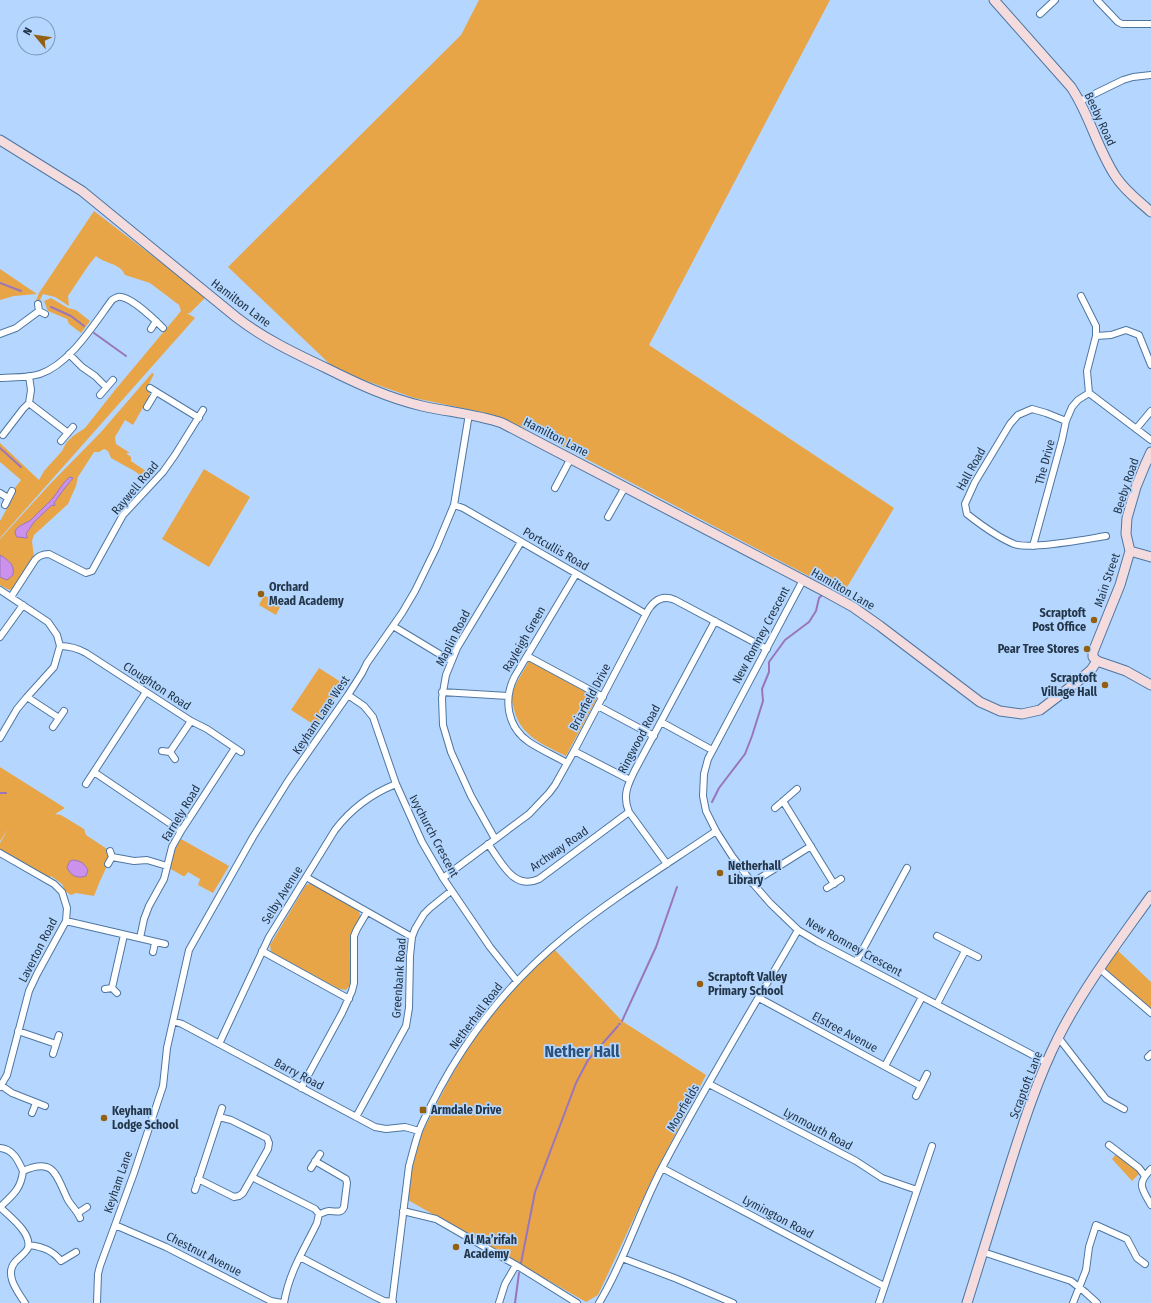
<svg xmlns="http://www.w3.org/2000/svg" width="1151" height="1303" viewBox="0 0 1151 1303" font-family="'Fira Sans Condensed',sans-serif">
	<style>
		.green { fill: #e8a547 }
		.water { fill: #cb91ed; stroke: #9976bc }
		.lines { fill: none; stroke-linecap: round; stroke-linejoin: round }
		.stream { stroke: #9976bc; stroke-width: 2 }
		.street-casing { stroke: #4e76a2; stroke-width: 8 }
		.secondary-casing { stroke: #4e76a2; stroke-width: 11 }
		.street { stroke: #fff; stroke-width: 6 }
		.secondary { stroke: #f3dbde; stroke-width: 9 }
		.poi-dot { fill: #926010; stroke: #b5d7ff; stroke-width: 1.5 }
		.labels { text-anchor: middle; stroke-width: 3.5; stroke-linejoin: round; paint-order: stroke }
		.street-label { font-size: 12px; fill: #243649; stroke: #b5d7ff }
		.poi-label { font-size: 12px; font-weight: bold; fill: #243649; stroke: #b5d7ff; text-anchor: start }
		.district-label { font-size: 16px; font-weight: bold; fill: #2b517c; stroke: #b5d7ff }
	</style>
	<rect width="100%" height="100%" fill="#b5d7ff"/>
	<path class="green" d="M479 0H830L649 345 894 508 843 594 533 431 481 412 414 398 336 370 228 267 461 35Z
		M94 211 206 297 190 313H187L195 318 0 538V521L15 494 14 489 21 480 0 462V443L39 480 44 471 62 451 66 443 73 436 85 428 115 390 181 311 179 305 150 283 125 275C120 263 105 264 96 256L88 266 68 296 69 306 55 297 43 294 40 300 42 305 35 303 39 293Z
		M0 269 37 294 14 296 0 300Z
		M51 298 68 308 76 310 90 321 81 333 69 324 67 319 48 311 44 301Z
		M152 373 154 374 147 388 150 392 149 397 133 425 125 420 115 437 116 444 130 453H126L131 457V461L152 475 146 481 136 472 111 458 108 451 104 449 99 452H94L78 477 76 486 68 504 34 535 32 541 34 557 13 588 10 590 7 589 0 585V539L50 484 101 432Z
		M204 469 250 497 209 567 162 539Z
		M264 595 281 605 276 615 259 605Z
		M529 661 597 698 566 756C544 745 520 736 514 709 512 703 511 696 513 691 517 680 524 671 529 661Z
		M319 668 344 684 316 726 291 710Z
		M0 767 65 808 55 814 61 815 84 829 86 835 110 851 108 864 100 881 94 896 76 893 71 895 65 891 62 884 51 876 48 880 0 853V843L8 829 0 841Z
		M181 839 229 866 213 893 198 885 200 879 188 872 185 876H183L169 868 175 850Z
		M312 883 358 911C365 919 355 928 352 937 348 946 351 972 350 985L346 990 339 989 271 952 270 945 306 885Z
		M1113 946 1151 982V1012L1100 969Z
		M554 949 622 1021 706 1075 653 1177 598 1295 586 1302 408 1200 412 1169 421 1135 447 1084 467 1049 487 1021 517 986Z
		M1117 1153 1138 1168 1139 1174 1132 1181 1112 1159Z"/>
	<path class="water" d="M70 477 73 478 64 489 54 503 55 505 54 506 52 505 34 522 26 534 27 536V538L17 537C10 527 25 525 32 519 38 512 46 506 52 499 59 491 62 483 70 477Z
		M0 555C8 560 15 564 13 575L7 580 0 577Z
		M73 860C81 861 84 863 88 870L86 876C78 879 70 876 67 867L70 861Z"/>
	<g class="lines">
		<path class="stream" d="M0 283 21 291
			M51 307 71 316 84 326
			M94 333 126 356
			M0 448 21 467
			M0 793H6
			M712 802 719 788 745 754 752 736 763 701 762 689 769 672V662L785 640 809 622 816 611 819 598 822 595
			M622 1021 656 947 677 887
			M619 1024H620
			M521 1263 535 1192 576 1083 588 1060 618 1026
			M515 1303 519 1273"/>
		<g class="street-casing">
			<path id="street" d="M1097 0 1118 22 1122 24H1151
				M1040 14 1055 0
				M1080 101 1123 80 1133 77 1151 75
				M1081 296 1096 326V336L1087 371 1089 393
				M38 304 39 311 45 314
				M151 329 156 321
				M0 334 16 328 39 311
				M1096 336 1111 335 1126 330 1139 335 1151 365
				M69 354 82 367 95 376 106 387
				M29 376 31 390 29 403 68 433
				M0 378C13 377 28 378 40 374 70 364 94 324 112 300 115 298 118 296 121 297 132 298 155 320 163 328
				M150 388 199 418
				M1089 393 1151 440
				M100 395 113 380
				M147 407 156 392
				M1066 421 1046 413 1032 409 1018 415 1010 424 975 482 965 504 967 514C981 525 997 537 1014 544 1030 550 1087 539 1106 536
				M1136 429 1151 411
				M3 435 23 409 29 403
				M61 441 73 427
				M555 488 571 458
				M0 493 8 498
				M5 505 12 491
				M454 505 463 508 646 614
				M608 517 625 487
				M1033 546 1062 440 1066 421 1072 407 1078 400 1089 393
				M803 580 708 759 704 774 703 796 706 811 716 831 732 856 750 880 770 903 798 930 818 942 1046 1062
				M0 590 48 622 57 635 60 646 54 667 27 697 17 709 0 738
				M11 597 35 560C39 555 43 554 49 554L86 573 92 571 123 515 163 472 175 455 203 410
				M393 626 451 661
				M0 637 23 605
				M60 646C70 646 77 648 86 653L191 721 207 729 241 752
				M527 656 603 697
				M442 692 508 696
				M348 695 364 706 373 717 396 784 422 842 443 878 490 947 517 981
				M27 697 59 718
				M598 706 654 736
				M661 722 712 750
				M53 727 64 711
				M162 751 170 752 175 759
				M574 751 630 780
				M170 752 191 721
				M567 763C555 756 541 750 529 742 507 727 503 699 515 676L576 574
				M94 772 181 831
				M86 784 146 692
				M783 801 834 884
				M775 808 797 789
				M495 839 471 796 451 752 443 725 442 698 446 675 457 648 521 542
				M488 844C501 861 513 891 539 879L629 812
				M110 851 112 857 134 861 147 860 167 866
				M0 853 54 884 62 892 67 908 66 921 37 974 29 991 7 1075 0 1087
				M108 864 112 857
				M667 864 629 812C622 796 628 784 635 770L715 621
				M306 877 412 937
				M443 878 529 814 549 793 555 785 574 751 646 614C652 602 661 594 675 600L767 649
				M752 883 811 846
				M827 888 841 879
				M66 921 165 944
				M937 936 978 957
				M140 938 144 919 149 906 164 879 172 847 181 831 235 748
				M262 951 349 999
				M153 952 155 943
				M856 962 907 868
				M1100 969 1151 1013
				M112 988 124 935
				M105 989 112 988 117 993
				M759 998 921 1086
				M937 1004 965 951
				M173 1021 182 1024 375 1127 386 1129 405 1127 419 1131
				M18 1031 56 1044
				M1058 1037 1106 1099 1124 1109
				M219 1044 269 937 335 830C351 809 371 794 396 784
				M53 1054 59 1035
				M1148 1057 1151 1054
				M885 1066 922 997
				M709 1084 856 1161 882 1178 917 1190
				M2 1086 12 1093 45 1106
				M301 1088 342 1013 352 991 354 983V936L357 929 367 912
				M916 1096 927 1074
				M32 1113 36 1103
				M356 1117 406 1026 409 1008 410 956 412 937 415 929 424 914 430 908 451 891
				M1109 1145 1139 1168 1145 1176
				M0 1148C13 1149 18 1160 23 1171
				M315 1161 346 1179 347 1183 344 1207C341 1214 336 1211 329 1211 326 1211 323 1213 319 1214
				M311 1168 320 1154
				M662 1168 884 1286
				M1151 1169C1136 1185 1142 1188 1151 1205
				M252 1177 315 1209 319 1214
				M198 1179 234 1197 239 1196 243 1193 268 1149 269 1143 267 1138 231 1120 219 1117
				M195 1190 222 1108
				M0 1207C13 1195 21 1189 23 1171 54 1157 56 1175 67 1198 70 1205 77 1210 80 1218
				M0 1207C10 1217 32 1233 28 1248 25 1254 19 1257 15 1262 4 1275 18 1292 25 1303
				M403 1211 436 1219 516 1265 577 1303
				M78 1213 87 1207
				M115 1225 166 1247 271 1301 282 1303
				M29 1245C43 1247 52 1250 61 1261L76 1252
				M983 1252 1071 1281 1085 1292 1097 1303
				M300 1257 374 1296 384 1301 393 1302
				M622 1258 677 1279 733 1303
				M97 1303 98 1274 100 1266 134 1173 163 1086 167 1048 189 950 253 837 288 781 348 695 362 673 367 663 402 613 415 591 436 548 454 505 469 414
				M284 1303C289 1272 304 1250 317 1223L319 1214
				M392 1303 409 1166C412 1155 415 1143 419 1131 425 1116 433 1102 440 1088 472 1029 515 977 567 935 614 897 666 865 716 831
				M499 1303 505 1284 516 1265
				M599 1303C625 1260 639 1211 663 1166 705 1086 753 1008 798 930
				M879 1303 932 1146
				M1073 1303 1086 1270 1089 1247 1096 1225 1127 1239 1137 1258 1145 1264"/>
		</g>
		<g class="secondary-casing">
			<path id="secondary" d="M994 0 1071 87C1090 115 1097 149 1116 177 1125 191 1139 201 1151 212
				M0 140 82 191 236 317C263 338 294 353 326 368 356 383 388 398 422 406 449 412 475 414 502 423L824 591 853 607 880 626 980 702 1000 711 1022 714 1040 710 1077 682 1091 670 1097 661
				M1130 551 1151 557
				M1097 661 1093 657V652L1120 585 1130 551 1126 534 1127 518 1136 487 1145 465 1151 452
				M1097 661 1126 671 1151 685
				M967 1303C981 1257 996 1211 1010 1165 1024 1121 1038 1078 1058 1038 1083 988 1119 941 1151 896"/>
		</g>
		<use href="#street" class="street"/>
		<use href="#secondary" class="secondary"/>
	</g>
	<g class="poi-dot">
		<circle cx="261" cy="594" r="4"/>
		<circle cx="1094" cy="620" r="4"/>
		<circle cx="1087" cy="649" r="4"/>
		<circle cx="1105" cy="685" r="4"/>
		<circle cx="720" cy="873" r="4"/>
		<circle cx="700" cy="984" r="4"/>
		<rect x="419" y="1106" width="8" height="8" rx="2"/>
		<circle cx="104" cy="1118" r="4"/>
		<circle cx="456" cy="1247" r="4"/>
	</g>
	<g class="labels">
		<g class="street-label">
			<text transform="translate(1100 119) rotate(65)" y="4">Beeby Road</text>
			<text transform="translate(241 303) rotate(37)" y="4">Hamilton Lane</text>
			<text transform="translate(556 437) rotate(27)" y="4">Hamilton Lane</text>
			<text transform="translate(1045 462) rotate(-75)" y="4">The Drive</text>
			<text transform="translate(971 469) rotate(-61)" y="4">Hall Road</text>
			<text transform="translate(1126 486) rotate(-72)" y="4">Beeby Road</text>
			<text transform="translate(135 488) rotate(-50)" y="4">Raywell Road</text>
			<text transform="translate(556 549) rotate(30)" y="4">Portcullis Road</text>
			<text transform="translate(1107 580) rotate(-71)" y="4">Main Street</text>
			<text transform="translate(843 589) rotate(30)" y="4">Hamilton Lane</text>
			<text transform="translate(761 635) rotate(-62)" y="4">New Romney Crescent</text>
			<text transform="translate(453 638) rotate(-63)" y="4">Maplin Road</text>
			<text transform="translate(524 639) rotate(-60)" y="4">Rayleigh Green</text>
			<text transform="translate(157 686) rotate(33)" y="4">Cloughton Road</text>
			<text transform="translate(590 697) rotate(-62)" y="4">Briarfield Drive</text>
			<text transform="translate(321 715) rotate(-56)" y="4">Keyham Lane West</text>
			<text transform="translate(639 739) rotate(-62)" y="4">Ringwood Road</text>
			<text transform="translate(181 813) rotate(-59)" y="4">Farnely Road</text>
			<text transform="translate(434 836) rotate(62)" y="4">Ivychurch Crescent</text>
			<text transform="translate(559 849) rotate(-35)" y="4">Archway Road</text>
			<text transform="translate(282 895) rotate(-58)" y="4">Selby Avenue</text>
			<text transform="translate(854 947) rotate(29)" y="4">New Romney Crescent</text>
			<text transform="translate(38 950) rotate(-63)" y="4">Laverton Road</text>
			<text transform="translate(399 978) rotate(-86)" y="4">Greenbank Road</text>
			<text transform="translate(476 1016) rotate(-53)" y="4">Netherhall Road</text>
			<text transform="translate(845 1032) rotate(28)" y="4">Elstree Avenue</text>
			<text transform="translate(299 1074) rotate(28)" y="4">Barry Road</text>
			<text transform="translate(1026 1085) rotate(-69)" y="4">Scraptoft Lane</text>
			<text transform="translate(683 1108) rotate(-60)" y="4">Moorfields</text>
			<text transform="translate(818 1129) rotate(28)" y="4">Lynmouth Road</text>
			<text transform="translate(118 1182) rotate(-71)" y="4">Keyham Lane</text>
			<text transform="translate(778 1217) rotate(28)" y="4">Lymington Road</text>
			<text transform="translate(204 1254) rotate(27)" y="4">Chestnut Avenue</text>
		</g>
		<g class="poi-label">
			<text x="269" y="591">Orchard<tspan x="269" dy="14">Mead Academy</tspan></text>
			<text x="1086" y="617" text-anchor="end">Scraptoft<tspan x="1086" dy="14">Post Office</tspan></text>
			<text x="1079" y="653" text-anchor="end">Pear Tree Stores</text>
			<text x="1097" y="682" text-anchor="end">Scraptoft<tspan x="1097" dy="14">Village Hall</tspan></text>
			<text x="728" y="870">Netherhall<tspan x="728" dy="14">Library</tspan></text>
			<text x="708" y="981">Scraptoft Valley<tspan x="708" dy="14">Primary School</tspan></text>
			<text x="431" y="1114">Armdale Drive</text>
			<text x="112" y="1115">Keyham<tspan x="112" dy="14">Lodge School</tspan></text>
			<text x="464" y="1244">Al Ma’rifah<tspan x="464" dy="14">Academy</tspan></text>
		</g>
		<g class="district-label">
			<text x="582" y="1057">Nether Hall</text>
		</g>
	</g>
	<g transform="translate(36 36) rotate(299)"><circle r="19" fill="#b5d7ff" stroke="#7b97b6"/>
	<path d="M0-3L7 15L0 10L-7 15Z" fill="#926010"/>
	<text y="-6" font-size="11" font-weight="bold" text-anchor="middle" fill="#243649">N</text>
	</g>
</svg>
